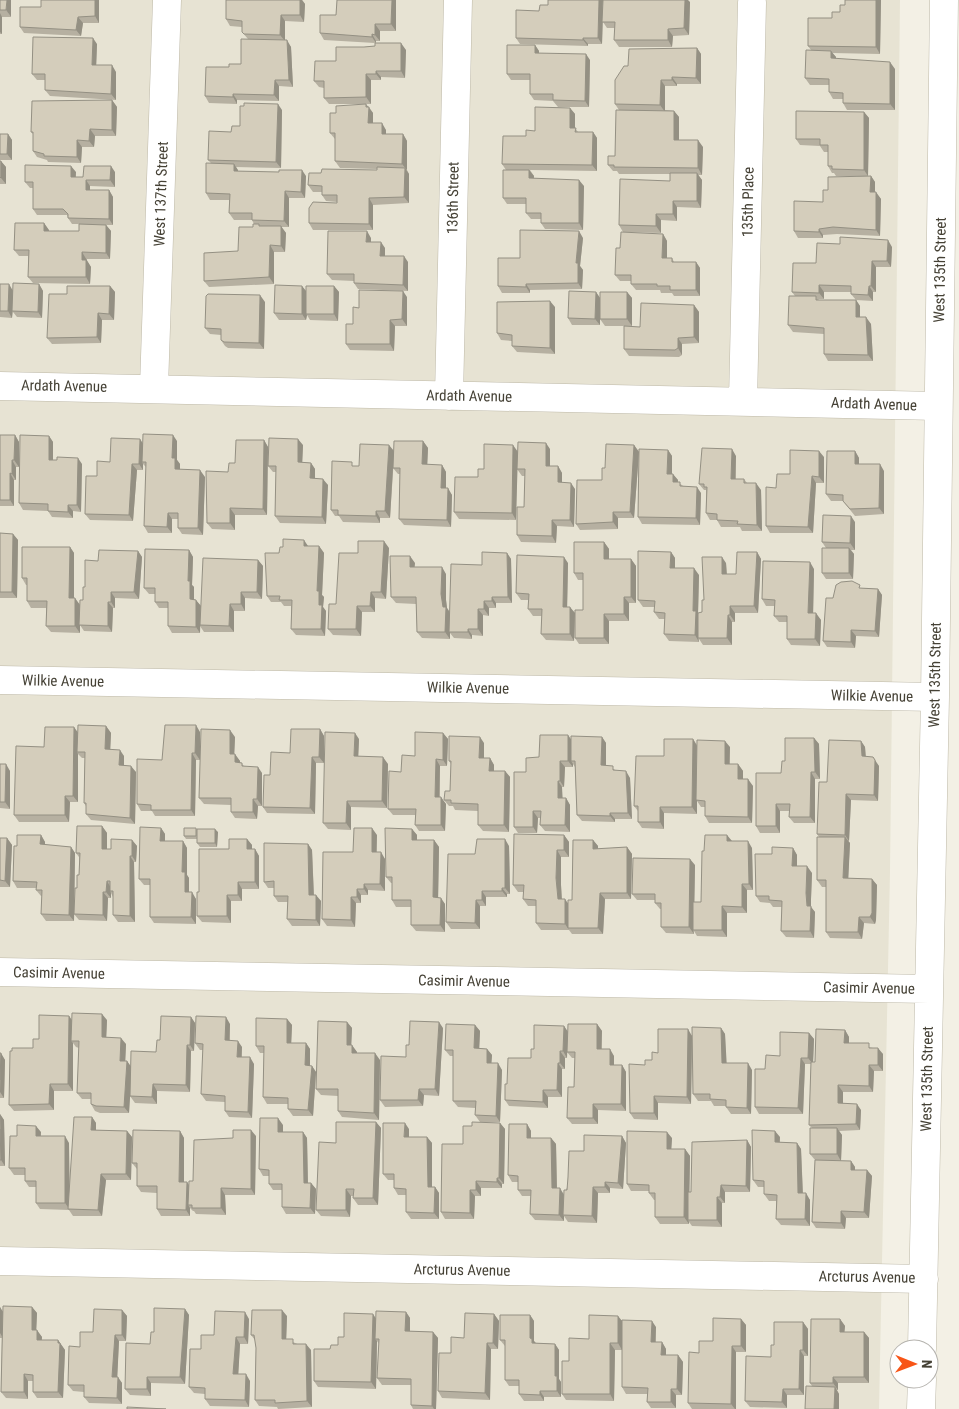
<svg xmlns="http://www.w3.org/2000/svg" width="959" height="1409" viewBox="0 0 959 1409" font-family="'Roboto Condensed',sans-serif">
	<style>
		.residential { fill: #e7e3d3 }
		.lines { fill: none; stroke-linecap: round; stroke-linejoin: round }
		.minor-casing { stroke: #beb9a8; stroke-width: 29 }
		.minor { stroke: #fff; stroke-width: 28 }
		.wall { fill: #b6b0a1; fill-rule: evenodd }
		.shaded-wall { fill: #949083 }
		.building { fill: #d4cdbb; stroke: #949083 }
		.labels { text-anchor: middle; stroke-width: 4; stroke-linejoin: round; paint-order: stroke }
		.street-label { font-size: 15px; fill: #454135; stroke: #fff }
	</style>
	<rect width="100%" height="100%" fill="#f3f0e5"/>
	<path class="residential" d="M0 0H900L890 872 879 1409H0Z"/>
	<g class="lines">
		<g class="minor-casing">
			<path id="minor" d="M0 386 938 406
				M154 387 167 0
				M449 396 458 0
				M743 401 752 3
				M0 680 935 697
				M0 972 929 989
				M0 1261 924 1279
				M922 1349 935 697 944 0
				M921 1409 922 1379"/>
		</g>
		<use href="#minor" class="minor"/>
	</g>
	<path class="wall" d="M0 0 11 17H2V34H0Z
		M99 0V23H83L81 36 24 33 20 27 41 7Z
		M226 0H302L305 4 304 22 285 21V40L291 47 293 87 279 86V101L237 100V104L209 103 205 96 229 67 241 64 248 39 242 32V27L230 26 226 19Z
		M337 0H396V31H380V41H376V43L406 50 405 78 381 77V80H371V104H329L324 98V88L319 87 314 81 336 61 364 47 375 46V43L324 40 320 33 336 15Z
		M845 0H881L880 54 832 53 836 57V59L895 69V110H847L843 103V99H833L829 92V85H810L805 78 811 50 808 46 832 18 840 12 845 5Z
		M690 2 689 35 673 36 672 47H619L614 40 615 28H607L603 22 602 44H588V46L520 44 516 38 539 11Z
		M97 44 96 65 116 72V100L50 96 45 90V80H37L32 74Z
		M535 45 539 51V53L590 60 589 107H558L553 101 534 100 530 94V80H511L507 74Z
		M697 48 701 54V84H677V86H665V110L674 111 679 117V140L703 147 702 175H698L702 180 701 208 677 207V221L661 220V233L623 232 619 225 670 181V174H619L617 171H613L608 165 615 156 619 110 615 104 628 66Z
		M112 100 117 107 116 136H95L94 147H82L81 163 48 162 47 160 37 157 33 151V134L31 132Z
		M369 107 373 113V123L386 130V134H403L407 141V170L409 174V203L373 205V230H313L309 223 337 203V202L326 201 322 195V192H313L308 185 321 173 377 170V169L340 168 335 161V139L330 133 336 113Z
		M570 108 575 114V128L578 132H593L597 138V171L530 170 534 176V178L584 186 583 230 545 229 541 223V219H531L526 213V204H507L503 198 506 170 502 164 526 136Z
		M282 110 281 168 236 167 238 171 306 176 305 198H289V227H281L286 233 285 252H274V284L209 287 204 281 238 251 253 227 254 224 252 220H234L229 213V200H210L206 193 211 163 208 160 231 132 240 126Z
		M864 112 869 118 868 176H871L875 182V192L881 199 880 236 837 234 823 235V238H798L794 231 823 202 828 190 859 176H836L834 173H832L828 166V152H824L820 146 800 145 796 139Z
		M0 134H8L12 140V160H0Z
		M0 161 6 167V184H0Z
		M76 172V177H83L115 172V187L90 186V190H109L113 197V225H106L111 231 110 259H87V261L91 267 90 284 33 283 28 277V256H19L14 250 44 223 49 231H79V224H72L68 218 67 215H37L33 209V188H30L25 182Z
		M663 234 667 241V258H672L674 262H696L700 268V296H674L672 293H661L660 290H636L631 284V281H620L615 275 620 248Z
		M371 238V242L385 248V256L408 262V291L358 289 354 283V281L332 280 327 274Z
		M583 238 580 266 583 270 582 289 530 290V293H502L498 286 520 258Z
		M892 247 891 267H876V292H873V301L856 300 860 306V317L871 324 873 361H828L824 354V334L793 332 788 325 795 296 792 292 816 263ZM824 292H851V294L856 300H819L818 299H824Z
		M0 284 13 290 39 284 43 291 42 318 17 317 13 312 12 318 0 317Z
		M110 286 115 292 114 320H102L101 343 52 344 47 338 67 294Z
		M334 286 339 292 338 321 310 320 307 315 306 320H279L274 313 306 291Z
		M596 292 600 298 627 292 632 298V326H605L600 319V325H572L568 318Z
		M407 297V326H395L394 351 350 350 346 344 359 308Z
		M265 302 264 349 228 348 225 346 221 340V335L210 334 205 328Z
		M694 305 699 312V343L682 344V355L679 357 629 356 624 349 640 327Z
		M555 307V354L517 352 512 346V341L501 340 497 333Z
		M0 435H15L19 442V467H16V480H14V506H0Z
		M49 436 53 442V460L82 464 81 512 73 511V518L52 517 48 511 23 510 19 503Z
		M264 440 268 447 267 515H235V530L212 529 207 523 228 472 235 463Z
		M177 441V460L180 464V470L205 477 203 535 182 534 178 528V519H172V533H148L144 526 146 467 143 464V470H137L133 521 90 520 85 514 97 476 110 462 142 443Z
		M423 441 428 448 427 465H442L446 472V488L452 495 451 527 404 525 399 519 400 474H398L393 468 394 457 390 518H380V523L343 522 339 516H335L331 510 355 466H359L394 451Z
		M303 445 302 462 311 463 315 469V478L328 485 326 524 280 523 275 516 276 472H273L268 466Z
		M634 445 639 452 668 450 672 456V474L678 480V482L683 486 701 493 700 525 642 524 638 517 639 453 634 518H618V529L580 530 576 524 602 480 605 468Z
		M550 449V466H558L562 473V483L575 489 574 527 557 526 556 543 521 542 517 535 524 507 525 476H522L517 469 516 520 459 519 454 512 484 469 517 452Z
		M855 451 859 458V464L884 471V514L855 516 843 501H831L826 494Z
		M736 456V479H744L747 483 761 490 762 531H742L740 527H721L717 520H710L706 513V490H704L699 484Z
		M824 457V483H816L813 533H770L766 526 776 488 790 474Z
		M855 522V550H851L854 554 853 579H826L822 573 826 548 822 542Z
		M0 533 13 534 18 540 17 598H0Z
		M604 542 609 549V559H631L636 566V603H629V621H609V644H579L575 638 583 610V580H578L574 573Z
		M308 546H319L324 553 322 595 324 597 323 607 326 611 325 636 296 635 291 629V606H284L281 602H271L267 596 279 553Z
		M70 547 74 553V598L80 605 83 600 85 587 98 561 138 551 142 557 139 599 115 598V608H113L112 632 84 631 80 625V633L51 632 46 626V608H31L27 601V585H26L22 578Z
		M389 548 386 599 375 598V612H362L361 636 333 635 328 629 336 604 358 553Z
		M189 550 193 557 192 585 194 587V599L201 606 258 560 263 566 262 599 245 598V611H234V632H204L200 626V633H172L168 626V608H159L155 602V594H149L144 588Z
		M671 552 675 558V568L699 575 698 614V615L702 612 704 600 726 563 727 574H736L757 552 761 559 758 613H735V622H732V645H703L699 639V642L669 641 664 634 665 619H659L654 612 655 607H643L638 600Z
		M507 553 511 559 512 603H496V608H489V616L483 615V636L472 635V639L454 638 450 633V639L422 638 417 632 416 604 396 603 391 597 415 563 414 567 446 574V600L447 608 450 612 482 565Z
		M568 563 567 607 575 613 574 641 546 640 541 634 542 616H533L528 609 529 600H521L516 593Z
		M814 569 813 613 821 620 820 646 791 645 787 639V622H779L774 616 775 606H766L762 599Z
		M862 588 878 589 882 595 879 637 856 636 855 648 827 647 823 641 833 598Z
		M106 726 111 733 110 749 124 756V766L136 772 135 824 91 820 86 814V806L84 803 85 758H82L78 754V802H70L69 822H19L14 815 44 747 78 732Z
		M320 729 324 736V763H316L315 814 267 813 263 807 270 775 290 753Z
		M200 732V760H196L195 816H155L152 811H141L137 804 162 760Z
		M443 733 448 739 447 766H440V797L446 804 445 831H419L415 825V815H393L388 809 401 772 415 756Z
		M235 737 234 754 240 761V762L244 766 262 773V806H258L257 819 235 818 231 812V805L204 804 199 798Z
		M602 737 606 743V765L630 778 632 819H615V822L582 821 577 815 575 767 573 764V767H565L564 787H562V798H566L570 805V832L545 831 540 825 541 818H538L537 833H518L514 827 526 772 539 757 571 739Z
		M814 738 819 744 820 779H815V823H794L789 817V811H780V833H760L756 826 781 773 785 761Z
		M359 739 358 756 388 764 387 808 351 807V830L328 829 323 823Z
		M693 739 697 745 730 747V764H738L743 771V779L753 786 752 823H709L705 816V807H701L697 801V814L664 813V829L642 828 638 822V811L634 806 664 756Z
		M861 741 865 747 866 757 879 766 878 801 851 800 849 841H848L850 843 848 878 872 879 877 885 876 920 875 924 864 923 862 939 830 938 826 932V887H822L817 880 819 837 817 834 827 782Z
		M484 743V758H490L494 765V771H505L510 777 509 832 483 831 478 825V811L455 810 453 806H449L444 800 450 791 451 764 449 761Z
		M0 764 10 771V809L0 808Z
		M102 826 107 833V849H111L132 840 137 846 136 862H134L135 922H118L113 915V897L111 893V898H108L107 921 79 920 74 914 79 875V857L76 853Z
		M161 828 165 834V841H183L187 848V875L189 878V892L196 899V924L154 923 150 917V885H144L139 879Z
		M196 828 197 830 218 832 217 847H200L197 843V839H186L184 836Z
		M412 829 417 835V840H434L439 847 438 897 445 904V932L416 931 411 925V907H396L392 900V883H391L386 877Z
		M41 835 45 842V845L71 847 75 853 74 921H46L41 914 42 896H41L36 890 37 888H17L13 881 17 846Z
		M377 835V852L385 859V891L368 890V895H361V903H356L355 927 327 926 322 919 353 852Z
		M564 835 569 842V857H561V885L562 899 568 903 572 900 593 840 598 846V849L627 847 632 854 631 899H605L603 934H572L569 930H541L536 923V906H528L523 899 524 892H518L513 885Z
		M0 838H7L12 845 10 887H0Z
		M247 839 252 845V849H255L259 856V889H242V901H231V923L202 922 197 916 199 892 229 849Z
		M732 841 752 848 753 890H747V913H727V937L697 936 694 931V934L666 933 661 927V909H660L655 903V900H637L632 894 695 865 694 902H701L704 851Z
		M308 844 312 850 314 895 321 901 320 926H292L287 919 288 902H278L274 896V888H268L264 882Z
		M509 846 510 894H507V897H486V906H480V929H451L446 922 475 854Z
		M793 848 797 855V866L812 873 811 899V907L815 912 814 938 786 937 781 931 782 907H773L770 903 760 902 756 896 772 854Z
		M69 1016 72 1020H107L106 1037 126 1044 125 1061H127L131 1067 156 1052 160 1040 191 1017 195 1023 194 1051H191L190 1092 157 1091V1104L135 1103 130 1096V1085L129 1113H100L95 1111 91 1104V1099H82L77 1093 79 1048 76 1047 73 1043V1091H54V1110L14 1111 9 1105 33 1048 39 1039Z
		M287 1019 292 1025 291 1043H306L310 1049V1066H312L316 1072 313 1116H293L288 1109V1104H267L263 1097 264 1053H260L256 1046Z
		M347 1022 352 1028 351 1045 357 1052V1053L380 1060 379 1120 342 1117 338 1111V1096L321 1095 316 1089Z
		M230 1024V1041L242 1047V1057L254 1064 252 1118 229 1117 225 1111V1102L206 1101 201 1094 203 1050H200L195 1043Z
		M597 1024 602 1031V1049L614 1056V1065H622L626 1072V1111L598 1110V1124H572L567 1118 574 1087 575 1058H572L567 1052V1058H565V1069H562V1097H548V1108L509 1106 505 1100 507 1084 531 1058 534 1049 564 1026 568 1032Z
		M475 1025 480 1031 479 1048 487 1049 492 1055 491 1063 502 1070 500 1122H480L475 1115V1108L458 1107 453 1101V1056H450L445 1050Z
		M443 1028 439 1096 424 1095 423 1106 385 1107 380 1100 406 1057 409 1045Z
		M721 1028 725 1034 726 1063 752 1070 751 1114H731L726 1107V1106H714L711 1101H698L693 1094 692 1051 691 1104 658 1103V1120L634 1119 630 1113 645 1065 652 1060 658 1053 692 1035Z
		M845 1030 849 1037V1043L873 1048 883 1054V1071H874L873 1092H843V1103L861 1110 860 1130 839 1131 842 1135 841 1161H851L855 1167V1170H867L872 1176 869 1218H846L845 1229 816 1228 812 1222 815 1160 810 1154 812 1128 809 1125 811 1064H805L803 1114H759L755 1107 765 1069 780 1056 809 1033 814 1039 813 1062H815Z
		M0 1053 5 1060 4 1098H0Z
		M0 1114 4 1120 5 1166H0Z
		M92 1117 96 1123V1130L127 1131 132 1137 131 1180H106L102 1216H73L69 1210 40 1209 36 1203V1187H29L25 1181V1175H14L9 1168 17 1136 41 1132V1136L69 1143V1191Z
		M376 1122 381 1128 378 1205H358L353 1198 354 1196H351L350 1217 321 1216 316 1210 336 1143Z
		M500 1123 505 1129 504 1184H502V1188H481V1196H475L474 1219H445L441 1212 463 1144 472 1126Z
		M527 1124 531 1131V1138H551L556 1144 557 1188 564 1194 584 1151 622 1136 626 1143 623 1189 610 1188V1193H598L597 1223 568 1222 564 1216V1221L535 1220 530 1214 531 1196H522L518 1190V1182H512L508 1175Z
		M283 1125V1132H303L307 1138 308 1183H311L316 1189 315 1214H286L282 1207V1190H273L269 1184V1176H263L259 1169Z
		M409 1129V1137H427L432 1143V1187H435L439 1193V1219H411L406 1212V1195H398L394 1188V1180H388L383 1174Z
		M180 1131 184 1138V1182H187L189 1185 193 1181 233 1138 256 1136 255 1195H225L226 1215 196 1214 194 1211H193L190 1208V1216H161L157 1209V1193L141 1192 137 1186V1169L132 1163Z
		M780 1137V1142L797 1143 801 1149 803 1193 810 1200V1226L781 1225 776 1219V1201H769L764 1194V1187H758L753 1180Z
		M672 1138 671 1149H685L690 1156 689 1192H691L747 1140 751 1147 750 1192H725V1203H722V1227L692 1226 689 1222V1224H660L655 1217V1200H654L649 1193V1191H631L627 1184Z
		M0 1307 2 1311 32 1307 37 1313 36 1330 42 1337V1340H58L65 1350 63 1398H37L33 1392V1381H28V1399L6 1398 1 1392 2 1338H0Z
		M185 1309 189 1315 185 1384 151 1383V1396L130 1395 125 1389 150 1344 154 1332Z
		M122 1310 127 1316 126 1341H119L117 1377 122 1383V1404L89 1403 84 1397V1392L73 1391 68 1385 80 1347 93 1332Z
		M406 1312 410 1318V1331L433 1332 438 1338 436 1409H413L411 1405V1385H382L377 1378 379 1344 377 1341 376 1389 318 1387 314 1381 330 1349 338 1345 344 1337 376 1318Z
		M494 1314 499 1321 498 1349H491L490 1400 442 1398 438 1391 451 1353 464 1338Z
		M530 1315 534 1321V1341L536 1343 555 1344 559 1350V1379L561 1382V1397H544V1401H524L519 1394V1386H509L505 1380V1346L500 1340Z
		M287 1316 286 1339 311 1350 312 1407 278 1409 277 1407 259 1406 255 1400 256 1348 255 1340 251 1335Z
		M249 1319 248 1344H240L238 1374 250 1381 249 1407 210 1406 205 1399V1394L194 1393 189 1387 201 1349 214 1335Z
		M741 1319 746 1325V1352H736V1409H692L688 1403 699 1353Z
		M840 1319 845 1326 844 1332H864L869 1338V1383H838V1390H837L839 1394V1409H805L812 1386 810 1383Z
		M622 1320 656 1327V1342H662L666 1349V1355H678L683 1362 682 1395H676V1408H651L647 1402V1394H626L622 1387V1350H615L614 1401 566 1400 562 1394 569 1361 589 1339Z
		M803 1322 808 1329V1356H804V1395H787V1408L750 1407 745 1401 771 1357 774 1345Z"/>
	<path class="shaded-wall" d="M7 0H11V17L6 10Z
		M95 0H99V23L95 16Z
		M300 0H302L305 4 304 22 300 15Z
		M392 0H396V31L391 24Z
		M599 0H603L602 44 598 38Z
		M685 0H688L690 2 689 35 684 28Z
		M876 0H881L880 54 876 47Z
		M0 13 2 17V34L0 32Z
		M281 15 285 21V41L280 35Z
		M78 17 83 23 81 36 76 30Z
		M375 24 380 31V41L375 35Z
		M668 29 673 36 672 47 668 40Z
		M372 34 376 41V43L372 37Z
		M93 38 97 44 96 71 92 65Z
		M583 38 588 44V46L583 40Z
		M287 40 291 47 293 87 289 80Z
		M401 43 406 50 405 78 401 71Z
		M535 45 539 51V59L535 53Z
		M697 48 701 54V84L696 78Z
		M831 51 836 57 835 65 831 58Z
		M586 54 590 60 589 107 585 101Z
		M890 62 895 69V110L890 104Z
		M112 65 116 72V100L111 94Z
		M376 71 381 77V80L376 74Z
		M366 74 371 80V104L366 97Z
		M672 77 677 84V86L672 80Z
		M275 80 279 86V101L274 95Z
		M661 80 665 86V112L660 105Z
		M233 94 237 100V104L233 97Z
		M112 100 117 107 116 136 112 130Z
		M278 104 282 110 281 168 276 162Z
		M366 104 373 113V130L368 123Z
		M570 108 575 114V134L570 128Z
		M674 111 679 117V146L674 140Z
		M864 112 869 118 868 176 864 170Z
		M382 123 386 130V140L382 134Z
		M90 129 95 136 94 147 89 141Z
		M593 132 597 138V171L592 165Z
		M8 134 12 140V160L7 154Z
		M403 134 407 141V170L402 164Z
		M77 140 82 147 81 163 77 157Z
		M698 140 703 147 702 175 698 168Z
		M1 161 6 167V184L1 178Z
		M234 164 238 170V178L234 171Z
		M71 166 76 172 75 183 71 177Z
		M111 166 115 172V187L110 180Z
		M405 168 409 174V203L404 197Z
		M302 170 306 176 305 198 301 192Z
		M529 170 534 176 533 184 529 178Z
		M697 173 702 180 701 208 697 201Z
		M871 176 875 182V199L870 192Z
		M86 180 90 186V197L86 190Z
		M579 180 584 186 583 230 579 223Z
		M109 190 113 197V225L109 219Z
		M285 191 289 198V227L284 221Z
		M876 192 881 199 880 236 876 230Z
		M369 198 373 205V230L369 224Z
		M673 201 677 207V221L673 214Z
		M656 214 661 220V233L656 226Z
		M44 223 49 230V237L44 231Z
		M106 225 111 231 110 259 106 253Z
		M281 226 286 233 285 252 281 246Z
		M819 229 823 235V238L819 232Z
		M367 231 371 238V248L366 242Z
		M579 231 583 238 580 266 583 270 582 289 578 283 576 263Z
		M663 234 667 241V265L662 258Z
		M888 240 892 247 891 267 887 261Z
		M381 242 385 248V262L380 256Z
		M270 245 274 252V284L269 277Z
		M82 252 91 267 90 284 86 277 82 260Z
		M404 256 408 262V291L403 285Z
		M872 261 876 267V292L871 286Z
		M696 262 700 268V296L696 290Z
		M9 284 13 291 12 318 8 311Z
		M39 284 43 291 42 318 38 312Z
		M526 284 530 290V293L526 287Z
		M819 285 824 292V299L819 293Z
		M110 286 115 292 114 320 109 314Z
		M302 286 307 292 306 314 307 315 306 320 302 314Z
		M334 286 339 292 338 321 334 314Z
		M869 286 873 292V301L868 295Z
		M403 291 407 297V326L402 319Z
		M596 292 600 298V325L595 319Z
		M627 292 632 298V326L627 319Z
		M260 295 265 302 264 349 259 343Z
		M856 300 860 306V323L856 317Z
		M550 301 555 307V354L550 348Z
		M694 305 699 312V343L694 337Z
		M98 313 102 320 101 343 97 337Z
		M866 317 871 324 873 361 868 355Z
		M390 320 395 326 394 351 390 344Z
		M678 338 682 344V355L678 348Z
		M15 435 19 442V467L14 460Z
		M173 435 177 441V460L180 464V476L175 469 172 458Z
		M49 436 53 442V467L49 460Z
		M140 439 144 445 142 462 143 464V470L139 464Z
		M298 439 303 445 302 469 298 462Z
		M264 440 268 447 267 515 263 509Z
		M423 441 428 448 427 471 422 464Z
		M546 443 550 449V473L546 466Z
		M389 445 394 451 390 518 385 511Z
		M513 445 518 452 516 520 512 513Z
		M634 445 639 452 634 518 630 512Z
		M732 449 736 456 735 485 731 479Z
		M668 450 672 456V480L667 474Z
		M819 451 824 457V483L819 477Z
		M855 451 859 458V470L855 464Z
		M78 458 82 464 81 512 77 505Z
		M12 460 16 467V480L12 474Z
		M311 463 315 469V484L310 478Z
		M132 464 137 470 133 521 129 515Z
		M880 464 884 471V514L879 508Z
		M442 465 446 472V494L441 488Z
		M558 466 562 473V489L558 482Z
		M200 470 205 477 203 535 198 528Z
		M10 473 14 480V506L10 500Z
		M673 474 678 480 677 488 673 482Z
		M812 476 816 483 813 533 808 527Z
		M323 479 328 485 326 524 322 517Z
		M571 483 575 489 574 527 570 520Z
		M756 483 761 490 762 531 757 525Z
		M697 487 701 493 700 525 696 518Z
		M448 488 452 495 451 527 447 520Z
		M68 505 73 511V518L68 512Z
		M230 508 235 515V530L230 523Z
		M376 511 380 518V523L376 516Z
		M613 512 618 518V529L613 522Z
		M168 513 172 519V533L167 527Z
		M851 516 855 522V550L850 543Z
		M552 520 557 526 556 543 552 536Z
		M13 534 18 540 17 598 12 592Z
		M304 540 308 546H304Z
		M384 541 389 548 386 599 381 592Z
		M604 542 609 549V566L604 559Z
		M319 546 324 553 322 595 324 597 323 607 326 611 325 636 321 629 317 591Z
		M70 547 74 553V605L69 598Z
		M849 548 854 554 853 579 849 573Z
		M189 550 193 557 192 585 194 587V606L190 599 188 581Z
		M138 551 142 557 139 599 134 592Z
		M671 552 675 558V574L670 568Z
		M757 552 761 559 758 613 754 606Z
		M507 553 511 559 512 603 508 597Z
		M410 556 415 563 414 573 410 567Z
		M564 557 568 563 567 613 563 607Z
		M722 557 726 563 727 580 722 574Z
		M631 559 636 566V603L631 597Z
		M258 560 263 566 262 599 257 592Z
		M810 562 814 569 813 619 808 613Z
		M442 567 446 574V600L447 608 450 613V639L445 632 441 594Z
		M694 568 699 575 698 614 700 617 698 638 699 642 695 635 693 611Z
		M878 589 882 595 879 637 875 631Z
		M111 592 115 598V608L111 602Z
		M241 592 245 598V611L241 604Z
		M371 592 375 598V612L370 606Z
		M492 597 496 603V608L492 601Z
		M624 597 629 603V621L624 614Z
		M75 598 80 605V633L75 626Z
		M196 600 201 606 200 633 196 627Z
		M484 601 489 608V616L484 609Z
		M108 602 113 608 112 632 108 626Z
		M230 604 234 611V632L229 626Z
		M357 606 362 612 361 636 356 629Z
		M730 606 735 613V622L730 615Z
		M570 607 575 613 574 641 570 634Z
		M478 609 483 615V636L478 629Z
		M816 613 821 620 820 646 815 639Z
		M604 614 609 621V644L604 638Z
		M728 615 732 622V645L727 638Z
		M468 629 472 635V639L468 632Z
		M851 630 856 636 855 648 851 642Z
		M196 725 200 732V760L195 753Z
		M106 726 111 733 110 756 105 749Z
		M74 727 79 734 77 752 78 754V802L73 796Z
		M320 729 324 736V763L319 757Z
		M230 730 235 737 234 761 230 754Z
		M355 733 359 739 358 763 354 756Z
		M443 733 448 739 447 766 443 760Z
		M568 735 573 742 571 761 573 764V767L568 761Z
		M480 737 484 743V765L479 758Z
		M602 737 606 743V772L601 765Z
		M814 738 819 744 820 779 815 772Z
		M693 739 697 746V814L692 807Z
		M725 741 730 747 729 771 725 764Z
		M861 741 865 747 866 763 862 756Z
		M120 750 124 756V772L119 765Z
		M192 753 196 760 195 816 191 810Z
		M235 754 240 761V769L235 762Z
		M312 757 316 763 315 814 310 808Z
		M383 757 388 764 387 808 382 801Z
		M873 757 879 766 878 801 874 795Z
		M490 758 494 765V777L489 771Z
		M436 759 440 766 439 804 435 797Z
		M560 761 565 767 564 787 560 781Z
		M6 764 10 771V809L5 802Z
		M738 764 743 771V785L738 779Z
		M131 766 136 772 135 824 130 818Z
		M258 767 262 773V806L257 799Z
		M505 771 510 777 509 832 504 825Z
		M626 771 630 778 632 819 628 813Z
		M811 772 815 779V823L810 817Z
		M748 779 753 786 752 823 748 817Z
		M558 781 562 787 563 805 558 798Z
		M846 794 851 800 849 841 845 835Z
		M65 796 70 802 69 822 65 815Z
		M441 797 446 804 445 831 441 825Z
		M566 798 570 805V832L565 825Z
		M253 799 258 806 257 819 253 812Z
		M347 801 351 807V830L346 823Z
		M776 804 780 811V833L776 826Z
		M660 807 664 813V829L660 822Z
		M533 811 538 818 537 833 533 827Z
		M610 813 615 819V822L610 816Z
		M102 826 107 833V856L102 849Z
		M161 828 165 834V847L160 841Z
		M372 828 377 835 376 859 372 852Z
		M215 829 218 832 217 847 215 843Z
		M412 829 417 835V846L412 840Z
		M41 835 45 842V851L40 844Z
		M564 835 569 842V857L564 850Z
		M727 835 732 841H727Z
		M845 837 850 843 848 885 843 878Z
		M7 838 12 845 10 887 5 881Z
		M247 839 252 845V856L247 849Z
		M505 839 509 846 510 894 505 888Z
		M132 840 137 846 136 862 132 856Z
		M434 840 439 847 438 904 433 897Z
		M593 840 598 846V856L593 849Z
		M183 841 187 848V875L189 878V899L185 892 182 872Z
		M748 841 752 848 753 890 749 884Z
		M308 844 312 850 314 901 309 895Z
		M71 847 75 853 74 921 69 915Z
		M627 847 632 854 631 899 627 893Z
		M793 848 797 855V872L792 866Z
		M255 849 259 856V889L255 882Z
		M557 850 561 857V885L562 905 558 899 556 878Z
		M381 852 385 859V891L380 884Z
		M130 856 134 862 135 922 130 916Z
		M690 859 695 865 694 930H693L694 934 689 927Z
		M807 866 812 873 811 899V907L815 912 814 938 810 931 806 893Z
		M872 879 877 885 876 920 875 924 870 917Z
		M107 881 111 888 110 891 111 893V898L106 892Z
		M238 882 242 889V901L238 895Z
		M364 884 368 890V895L364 889Z
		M742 884 747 890V913L742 907Z
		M502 888 507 894V897L502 891Z
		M357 889 361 895V903L357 897Z
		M482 891 486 897V906L482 900Z
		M103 892 108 898 107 921 103 915Z
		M192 892 196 899V924L191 917Z
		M600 893 605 899 603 934 598 928Z
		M227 895 231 901V923L227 916Z
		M316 895 321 901 320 926 316 920Z
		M351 897 356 903 355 927 351 920Z
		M441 898 445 904V932L440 925Z
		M565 899 569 905 568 928 569 930 565 924Z
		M476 900 480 906V929L475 923Z
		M722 906 727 913V937L722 930Z
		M859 917 864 923 862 939 858 932Z
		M102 1014 107 1020 106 1044 102 1037Z
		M69 1016 73 1022 71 1041 73 1043V1091L68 1084Z
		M191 1017 195 1023 194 1051 190 1045Z
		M226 1017 230 1024 229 1047 225 1040Z
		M287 1019 292 1025 291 1049 287 1043Z
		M347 1022 352 1028 351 1052 347 1045Z
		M439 1022 443 1028 439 1096 435 1089Z
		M597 1024 602 1031 601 1055 597 1049Z
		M475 1025 480 1031 479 1054 474 1048Z
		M564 1026 568 1032 567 1058 563 1051Z
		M721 1028 725 1034 727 1069 722 1063Z
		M688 1029 692 1036 691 1104 687 1097Z
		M845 1030 849 1037V1049L844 1043Z
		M809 1033 814 1039 813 1064 808 1058Z
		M121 1038 126 1044 125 1068 120 1061Z
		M238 1041 242 1047 241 1063 237 1057Z
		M306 1043 310 1049V1072L305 1065Z
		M187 1045 191 1051 190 1092 186 1085Z
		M352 1045 357 1052V1060L352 1053Z
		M878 1048 883 1054V1071L878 1065Z
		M487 1049 492 1055 491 1070 487 1063Z
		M610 1049 614 1056V1072L610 1065Z
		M560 1051 565 1058V1069L560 1063Z
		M1 1053 5 1060 4 1098 0 1092Z
		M375 1053 380 1060 379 1120 374 1113Z
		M250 1057 254 1064 252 1118 248 1112Z
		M801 1058 805 1064 803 1114 798 1108Z
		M127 1061 132 1068 129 1113 124 1107Z
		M498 1063 502 1070 500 1122 496 1116Z
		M558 1063 562 1069V1097L557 1090Z
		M748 1063 752 1070 751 1114 747 1108Z
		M622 1065 626 1072V1111L621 1104Z
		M869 1065 874 1071 873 1092 869 1086Z
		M312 1066 316 1072 313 1116 308 1110Z
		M50 1084 54 1091V1110L49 1104Z
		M153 1084 157 1091V1104L152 1097Z
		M838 1085 843 1092V1109L838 1103Z
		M419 1089 424 1095 423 1106 418 1100Z
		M543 1090 548 1097V1108L543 1102Z
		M654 1096 658 1103V1120L654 1113Z
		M593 1104 598 1110V1124L593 1118Z
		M857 1104 861 1110 860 1130 856 1124Z
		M0 1114 4 1120 5 1166 1 1160Z
		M92 1117 96 1123V1136L91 1130Z
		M278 1118 283 1125V1138L278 1132Z
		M376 1122 381 1128 378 1205 373 1198Z
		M405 1123 409 1129V1143L404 1137Z
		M500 1123 505 1129 504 1184 499 1178Z
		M527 1124 531 1131V1144L527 1138Z
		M36 1126 41 1132 40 1142 36 1136Z
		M837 1128 842 1135 841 1161 837 1154Z
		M251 1130 256 1136 255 1195 251 1189Z
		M127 1131 132 1137 131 1180 126 1174Z
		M180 1131 184 1138V1189L179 1182Z
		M775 1131 780 1137 779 1149 775 1142Z
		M303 1132 307 1138 308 1189 304 1183Z
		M667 1132 672 1138 671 1155 667 1149Z
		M65 1136 69 1143 70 1210 65 1203Z
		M622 1136 626 1143 623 1189 618 1183Z
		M427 1137 432 1143V1193L428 1187Z
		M551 1138 556 1144 557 1195 552 1188Z
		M747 1140 751 1147 750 1192 746 1186Z
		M797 1143 801 1149 803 1200 798 1193Z
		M685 1149 690 1156 689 1220H688L689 1222V1224L684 1217Z
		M851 1161 855 1167V1176L851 1170Z
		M867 1170 872 1176 869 1218 864 1212Z
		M101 1174 106 1180 102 1216 98 1210Z
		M497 1178 502 1184V1188L497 1182Z
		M476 1181 481 1188V1196L476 1190Z
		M187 1182 191 1189 188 1205 190 1208V1216L186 1210Z
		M605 1182 610 1188V1193L605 1187Z
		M311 1183 316 1189 315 1214 310 1208Z
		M721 1185 725 1192V1203L720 1197Z
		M435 1187 439 1193V1219L434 1213Z
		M593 1187 598 1193 597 1223 592 1216Z
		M221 1188 225 1195 226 1215 221 1208Z
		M560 1188 564 1195 563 1215 564 1216V1221L559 1215Z
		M346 1189 351 1196 350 1217 346 1210Z
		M470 1190 475 1196 474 1219 470 1213Z
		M806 1193 810 1200V1226L805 1219Z
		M717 1197 722 1203V1227L717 1220Z
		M841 1211 846 1218 845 1229 841 1223Z
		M0 1307 3 1312V1338L0 1333Z
		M32 1307 37 1313 36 1337 32 1330Z
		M185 1309 189 1315 185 1384 180 1377Z
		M122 1310 127 1316 126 1341 122 1335Z
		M282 1310 287 1316 286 1346 282 1339Z
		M245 1312 249 1319 248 1344 244 1337Z
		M406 1312 410 1318V1337L405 1331Z
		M373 1314 377 1320 375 1339 377 1341 376 1389 371 1382Z
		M494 1314 499 1321 498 1349 493 1343Z
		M530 1315 534 1321V1341L537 1345V1350L530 1338Z
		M618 1316 623 1322 622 1350 618 1343Z
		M741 1319 746 1325V1352L741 1346Z
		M840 1319 845 1326 844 1338 840 1332Z
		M652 1321 656 1327 655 1348 651 1342Z
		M803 1322 808 1329V1356L803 1350Z
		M37 1330 42 1337 41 1346 37 1340Z
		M433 1332 438 1338 436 1409H434L432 1406Z
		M864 1332 869 1338V1383L864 1377Z
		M115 1335 119 1341 117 1383 112 1377Z
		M236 1337 240 1344 238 1380 233 1374Z
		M58 1340 65 1350 63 1398 58 1392Z
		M662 1342 666 1349V1361L661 1355Z
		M487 1343 491 1349 490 1400 485 1393Z
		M610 1343 615 1350 614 1401 610 1394Z
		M306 1344 311 1350 312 1407 307 1401Z
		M555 1344 559 1350V1379L561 1382V1397L557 1391 555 1376Z
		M732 1346 736 1352V1409H735L731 1404Z
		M800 1350 804 1356V1395L799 1389Z
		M678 1355 683 1362 682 1395 677 1389Z
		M24 1374 28 1381V1399L24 1392Z
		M246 1374 250 1381 249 1407 245 1400Z
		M118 1377 122 1383V1404L117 1398Z
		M147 1377 151 1383V1396L147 1389Z
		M833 1377 838 1383V1390L833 1383Z
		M835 1387 839 1394V1409H834Z
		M671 1389 676 1395V1408L671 1402Z
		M783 1389 787 1395V1408L782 1402Z
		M540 1391 544 1397V1401L540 1395Z"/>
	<path class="building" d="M0 0H7L6 10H0Z
		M41 0H95V16L78 17 76 30 20 27V7H41Z
		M226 0H300V15H281L280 35 244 34 242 32V21L226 19Z
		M337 0H392L391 24H375V35L372 34V37L320 33V15H336Z
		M548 0H599L598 38H583V40L516 38V10L539 11 540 5H548Z
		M603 0H685L684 28 668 29V40H614L615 22H602Z
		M845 0H876V47L808 46V18H832V12H840V5H845Z
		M33 37 93 38 92 65H112L111 94 45 90V74H32Z
		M241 39 287 40 289 80H275L274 95 233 94V97L205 96 206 67H229V64H241Z
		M375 43H401V71H376V74H366V97L324 98V81H314L315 61H336V47H364L375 46Z
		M507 45H535V53L586 54 585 101 553 100V94H530V74H507Z
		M697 48 696 78 672 77V80H661L660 105 615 104V80L624 66H628L629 49Z
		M806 50 831 51V58L890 62V104L843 103V93L829 92V79L805 78Z
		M112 100V130L90 129 89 141 77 140V157L44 156V154L33 151V132H31L32 101Z
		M244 103 278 104 276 162 208 160 209 131 231 132 232 126H240V106H244Z
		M366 104V107H369L368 123H382V134H403L402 164 335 161V133H330V113H336V106Z
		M535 107 570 108V128H576L575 132H593L592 165 502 164 503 136H526V130L535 131Z
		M616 110 674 111V140H698V168L614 167V165H608V156H615Z
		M796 111 864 112V170L832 169V166H828V145H820V139H796Z
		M0 134H8L7 154H0Z
		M0 161H1V178L0 177Z
		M206 163 234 164V171L279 172V170H302L301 192 285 191 284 221 252 220V213H229L230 194 206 193Z
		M25 165 71 166V177H83L84 166H111L110 180H86V190H109V219L68 218V214L63 209H33V182H25Z
		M377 167 405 168 404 197 369 198V224L309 223V208L313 202 337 203V195H322V186L308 185 309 173H321L322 169 377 170Z
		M503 170H529V178L579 180V223H541V213H526V198H503Z
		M670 173H697V201H673V214H656V226L619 225 620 179 670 181Z
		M871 176 870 192H876V230L833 227 819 229V232L794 231V201L823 202V190H828V177Z
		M15 223H44V231H79V224L106 225V253L82 252V260H86V277H28L29 250H14Z
		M253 224H259V226H281V246L270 245 269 277 204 281V253L238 251 239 227H253Z
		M520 230 579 231 576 263H578V283L526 284V287L498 286V258H520Z
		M328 231H367L366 242H381L380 256H404L403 285 354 283V274H327Z
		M621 232 663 234 662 258H672V262H696V290H670V286H657V284H631V275H615L616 248H620Z
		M840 237 888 240 887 261H872L871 286H869L868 295 851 294V286L819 285V293L792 292 793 263H816L817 243 840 244Z
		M13 283 39 284 38 312 12 311Z
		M0 284H9L8 311H0Z
		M275 285 302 286V314L274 313Z
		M67 286H110L109 314 98 313 97 337 47 338 49 294H67Z
		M306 286H334V314H306Z
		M359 290 403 291 402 319 390 320V344H346V324H353V307L359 308Z
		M569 291 596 292 595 319 568 318Z
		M600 292H627V319H600Z
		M208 294 260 295 259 343 224 342 221 340V329L205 328 206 296Z
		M789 296H816V300H856V317H866L868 355 824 354V328L788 325Z
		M550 301V348L512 346V335L497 333V302Z
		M641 303 694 305V337L678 338V348L675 350 624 349V326L640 327Z
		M143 434 173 435 172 458H175V469L200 470 198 528H178V513H168L167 527 144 526 146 462H142Z
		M0 435H15L14 460H12V474L10 473V500H0Z
		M20 435 49 436V460H57V457L78 458 77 505H68V512L48 511V504L19 503Z
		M111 438 140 439 139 464H132L129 515 85 514 86 476H97V461L110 462Z
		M269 438 298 439V462L311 463 310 478 323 479 322 517 275 516 276 466H268Z
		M236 440H264L263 509 230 508V523H207L206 471 228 472 229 463H235Z
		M394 441H423L422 464 442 465 441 488H448L447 520 399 519 400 468H393Z
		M518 442 546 443V466H558V482L571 483 570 520H552V536L517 535V507H524L525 469H517Z
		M360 444 389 445 385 511H376V516L338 515V510H331L332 461 352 462V466H359Z
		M484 444 513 445 512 513 454 512 455 477H478V469H484Z
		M606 444 634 445 630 512H613V522L576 524 577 480H602V468H605Z
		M702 448 732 449 731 479H744V483H756L757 525 737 524 738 521 717 520V514L706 513 707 487H704V484H699Z
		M639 449 668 450 667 474H673V482H680V486L697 487 696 518 638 517Z
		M790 450 819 451V477L812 476 808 527 766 526V487L776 488 777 474H790Z
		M827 451H855V464H880L879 508 850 509 843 501V495L826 494Z
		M823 515 851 516 850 543 822 542Z
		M0 533 13 534 12 592H0Z
		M283 539 304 540V546H319L317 591H319V605H322L321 629H291L292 600H279L280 596H267L265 553H279L280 547H283Z
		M358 541H384L381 592H371L370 606H357L356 629H328L329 604H336L339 553H358Z
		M574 542H604V559H631V597H624V614H604V638H575V610H583V573H574Z
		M22 547H70L69 598H75V626H46L47 601H27V578H22Z
		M822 548H849V573H822Z
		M145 549 189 550 188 581H190V599L196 600V627L168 626V602H155V588H144Z
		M99 550 138 551 134 592H111V602H108V626L79 625 80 600H83V587H85V560L98 561Z
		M638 551 671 552 670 568H694L693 611H696L695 635 664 634 665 613 654 612 655 601 638 600Z
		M482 552 507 553 508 597H492V601H484V609H478V629H468V632H449L451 564 482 565Z
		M737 552H757L754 606H730V615H728L727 638H698V613L702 612V600H704L702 557H722V574H736Z
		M517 555 564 557 563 607H570V634H541L542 609H528L529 594 516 593Z
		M390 556H410V567H442L441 594 443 607H446L445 632H417L416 597H391Z
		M203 558 258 560 257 592H241V604H230L229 626 200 625Z
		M763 561 810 562 808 613H816L815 639H787V616H774L775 600 762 599Z
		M852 581 860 585 859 588 878 589 875 631 851 630V642L823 641 826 598H833L836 585 841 582Z
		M78 725 106 726 105 749 120 750 119 765 131 766 130 818 86 814V803H84L85 752H77Z
		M165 725H196L195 753H192L191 810H151V805L137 804V759L162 760Z
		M45 727H74L73 796H65V815H14L16 746 44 747Z
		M201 729 230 730V754H235V762L242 763V766L258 767 257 799H253V812H231V798H199Z
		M291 729H320L319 757H312L310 808 263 807 264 775H270L271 752 290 753Z
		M325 732 355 733 354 756 383 757 382 801H347L346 823H323Z
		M415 732 443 733V760L436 759 435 797H441V825H415L416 809H388L389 771 401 772 402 755 415 756Z
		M540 735H568V761H560V781H558V798H566L565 825H540L541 811H533V827H514V772H526V758L539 757Z
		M449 736 480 737 479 758H490L489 771H505L504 825H478V804L451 803V800H444L445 791H450L451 761H449Z
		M571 736 602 737 601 765 613 766V770L626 771 628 813H610V816L577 815 575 761H571Z
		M785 738H814L815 772H811L810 817H789L790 804H776V826H756V773H781L782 761H785Z
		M664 739H693L692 807H660V822H638V806H634L636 756H664Z
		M697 740 725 741V764H738V779H748V817L705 816V801L696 800Z
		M829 740 861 741 862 756 873 757 875 760 874 795 846 794 845 835 817 834 819 782H827Z
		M0 764H6L5 802H0Z
		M77 826H102V849H111V839L132 840V856H130V916L113 915V891H110V881H107L106 892H103V915L74 914 75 888H77V875H79L80 853H76Z
		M140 827 161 828 160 841H183L182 872H185V892H192L191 917H150V879H139Z
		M184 828H196V836H184Z
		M354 828H372V852H381L380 884H364V889H357V897H351V920L322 919 323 852H353Z
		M385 828 412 829V840H434L433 897 441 898 440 925H411V900H392V877H386Z
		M197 829H215V843H197Z
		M514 834 564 835V850H557L556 878 558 899H565V924L536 923V900L523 899 524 885H513Z
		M17 835H41L40 844 71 847 69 915 41 914 42 890H36L37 882 13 881 14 846H17Z
		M705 835H727V841H748L749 884H742V907L722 906V930H693V902H701L702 851H704Z
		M817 837H845L843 878 872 879V913L870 917H859L858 932H826V880H817Z
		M0 838H7L5 881 0 880Z
		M229 839H247V849H255V882H238V895H227V916H197V892H199V849H229Z
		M477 839H505V888H502V891H482V900H476L475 923 446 922 448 854H475Z
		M573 840H593V849L627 847V893H600L598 928H568V900H572Z
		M264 843 308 844 309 895H316V920L287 919 288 896H274V881L264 882Z
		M772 847 793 848 792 866H807L806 893 807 906H811L810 931H781L782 901 769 900V896H756L755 854H772Z
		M633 858 690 859 689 927H661V903H655V894H632Z
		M72 1013 102 1014V1037L121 1038 120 1061H127L124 1107 96 1106 91 1104V1093H77L79 1041H71Z
		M39 1015 69 1016 68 1084H50L49 1104 9 1105 10 1051H12V1048H33V1039H39Z
		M161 1016 191 1017 190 1045H187L186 1085 153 1084 152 1097 130 1096 131 1051 156 1052 157 1040H160Z
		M196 1016 226 1017 225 1040 238 1041 237 1057H250L248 1112 225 1111V1096L201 1094 203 1044 195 1043Z
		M256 1018 287 1019V1043H306L305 1065 312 1066 308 1110 288 1109V1098L263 1097 264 1046H256Z
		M318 1021 347 1022V1045H352V1053H375L374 1113 338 1111V1089H316Z
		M410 1021 439 1022 435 1089H419L418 1100H380L381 1056 406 1057V1045H409Z
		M446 1024 475 1025 474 1048 487 1049V1063H498L496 1116 475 1115 476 1101H453V1050H445Z
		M568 1024H597V1049H610V1065H622L621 1104H593V1118H567L568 1087H574L575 1052H567Z
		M534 1025 564 1026 563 1051H560V1063H558L557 1090H543V1102L505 1100V1084H507L508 1058H531V1049H534Z
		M692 1027 721 1028 722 1063H748L747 1108 726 1107V1100L710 1099V1094H693Z
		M658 1029H688L687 1097 654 1096V1113H630L629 1064 645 1065V1060H652V1052L658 1053Z
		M816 1029 845 1030 844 1043H869V1048H878V1065H869V1086L838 1085V1103L857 1104 856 1124 809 1125 811 1062H815Z
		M780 1032 809 1033 808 1058H801L798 1108 755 1107V1069H765L766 1055 780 1056Z
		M0 1053H1L0 1080Z
		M74 1117H92L91 1130 127 1131 126 1174H101L98 1210 68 1209Z
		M260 1118H278V1132H303L304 1183H311L310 1208 282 1207V1184H269V1170L259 1169Z
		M336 1122H376L373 1198H353L354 1189H346V1210H316L319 1142 336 1143Z
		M472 1122 500 1123 499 1178H497V1182L476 1181V1190H470V1213L441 1212 442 1144H463V1126H472Z
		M383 1123H405L404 1137H427L428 1187H435L434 1213 406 1212V1189L394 1188V1174H383Z
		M509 1124H527V1138H551L552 1188H560L559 1215 530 1214 531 1190H518V1176L508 1175Z
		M17 1125 36 1126V1136H65V1203H36V1181H25V1168H9L10 1136H17Z
		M810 1128H837V1154H810Z
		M0 1129 1 1160H0Z
		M133 1130 180 1131 179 1182H187L186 1210 157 1209V1186H137V1163H132Z
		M233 1130H251V1189L221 1188V1208H192V1205H188L189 1181H193L194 1140 233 1138Z
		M752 1130 775 1131V1142L797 1143 798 1193H806L805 1219H776L777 1195 764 1194V1181L753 1180Z
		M627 1131 667 1132V1149H685L684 1217H655V1193H649V1185L627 1184Z
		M584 1135 622 1136 618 1183 605 1182V1187H593L592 1216 563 1215 564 1190H567L568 1177 569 1151H584Z
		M747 1140 746 1186 721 1185 720 1197H717V1220H688V1192H691L692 1142Z
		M815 1160 851 1161V1170H867L864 1212 841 1211V1223L812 1222Z
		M3 1306 32 1307V1330H37V1340H58V1343H60L58 1392H33V1375L24 1374V1392H1Z
		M154 1308 185 1309 180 1377H147V1389H125L126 1343 150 1344 151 1332H154Z
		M94 1309 122 1310V1335H115L112 1377H118L117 1398 84 1397V1385H68L69 1346 80 1347V1332H93Z
		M252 1310H282V1339H293V1344H306L307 1401 275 1403V1400H255L256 1348 254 1335H251Z
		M215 1311 245 1312 244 1337H236L233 1374H246L245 1400 205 1399V1388L189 1387 190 1349H201V1335H214Z
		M376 1311 406 1312 405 1331 433 1332 432 1406 411 1405V1379L377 1378 379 1339H375Z
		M344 1313 373 1314 371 1382 314 1381V1349H330L331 1345H338V1337H344Z
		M465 1313 494 1314 493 1343H487L485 1393 438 1391 439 1353H451V1337L464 1338Z
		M500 1315H530V1338L532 1339V1343L555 1344V1376H557V1391H540V1395L519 1394V1380H505V1340H500Z
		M589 1315 618 1316V1343H610V1394H562V1361H569V1338L589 1339Z
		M713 1318 741 1319V1346H732L731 1404 688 1403 689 1352 699 1353V1341H713Z
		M811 1319H840V1332H864V1377H833V1383H810Z
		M622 1320 652 1321 651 1342H662L661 1355H678L677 1389H671V1402H647L648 1388 622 1387Z
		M774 1322H803V1350H800L799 1389H783L782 1402 745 1401 746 1356 771 1357V1345H774Z
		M806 1386 835 1387 834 1409H805Z
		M127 1407 166 1409H127Z"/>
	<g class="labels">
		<g class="street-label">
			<text transform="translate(161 194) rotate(-88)" y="5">West 137th Street</text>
			<text transform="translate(453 198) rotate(-89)" y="5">136th Street</text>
			<text transform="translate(748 202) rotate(-89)" y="5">135th Place</text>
			<text transform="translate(940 270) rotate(-89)" y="5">West 135th Street</text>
			<text transform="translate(64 386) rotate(1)" y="5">Ardath Avenue</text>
			<text transform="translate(469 396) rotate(1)" y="5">Ardath Avenue</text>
			<text transform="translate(874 404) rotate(2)" y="5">Ardath Avenue</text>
			<text transform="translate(935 675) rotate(-89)" y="5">West 135th Street</text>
			<text transform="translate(63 681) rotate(1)" y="5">Wilkie Avenue</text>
			<text transform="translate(468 688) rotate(1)" y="5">Wilkie Avenue</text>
			<text transform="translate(872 696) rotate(1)" y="5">Wilkie Avenue</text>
			<text transform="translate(59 973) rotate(1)" y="5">Casimir Avenue</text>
			<text transform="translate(464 981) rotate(1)" y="5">Casimir Avenue</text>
			<text transform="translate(869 988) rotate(1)" y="5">Casimir Avenue</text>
			<text transform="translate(927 1079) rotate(-89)" y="5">West 135th Street</text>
			<text transform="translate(462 1270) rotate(1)" y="5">Arcturus Avenue</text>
			<text transform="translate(867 1277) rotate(1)" y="5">Arcturus Avenue</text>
		</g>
	</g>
	<g transform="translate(914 1364) rotate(91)"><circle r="24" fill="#ffffff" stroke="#b5b3ae"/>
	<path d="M0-4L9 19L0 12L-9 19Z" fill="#f85517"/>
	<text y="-8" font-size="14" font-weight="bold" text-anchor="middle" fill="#454135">N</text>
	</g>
</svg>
